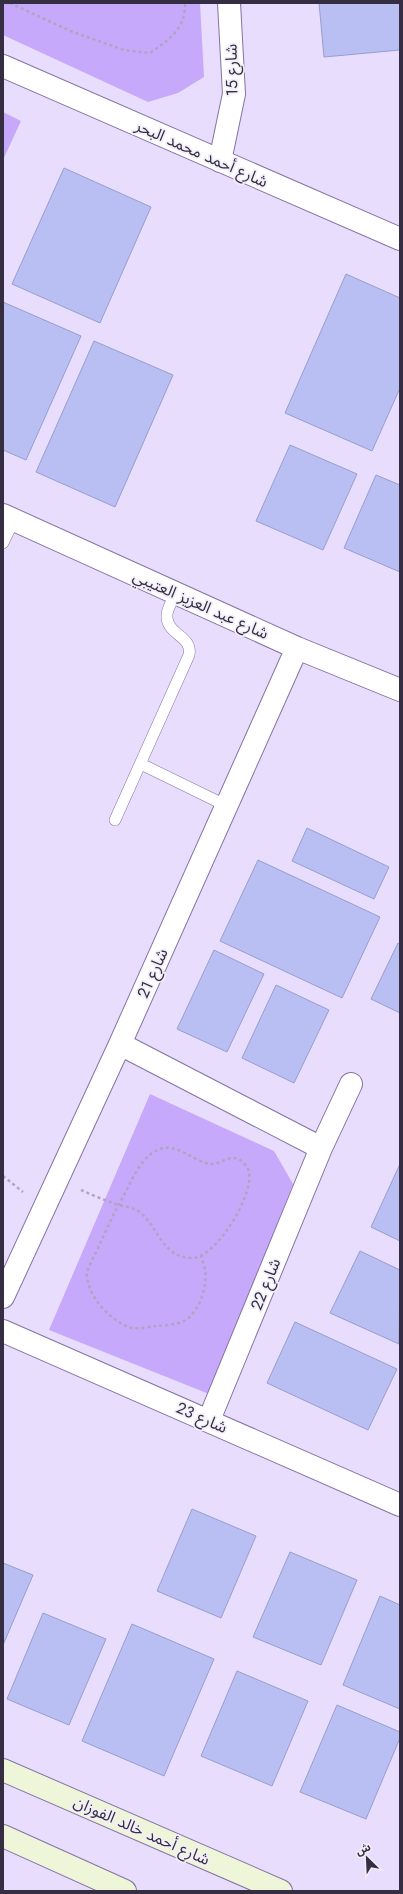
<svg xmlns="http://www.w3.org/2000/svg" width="403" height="1894" viewBox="0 0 403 1894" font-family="Jost,'Noto Sans Arabic',sans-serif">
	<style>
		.park { fill: #c7a9fb }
		.building { fill: #babff3; stroke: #989dcf }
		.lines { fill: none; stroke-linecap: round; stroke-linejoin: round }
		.service-casing { stroke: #8474a3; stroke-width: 12 }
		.minor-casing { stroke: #8474a3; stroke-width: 24 }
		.tertiary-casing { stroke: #8474a3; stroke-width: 24 }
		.secondary-casing { stroke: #8474a3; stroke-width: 24 }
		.path { stroke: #afa5c2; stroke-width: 2.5; stroke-dasharray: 3 3; stroke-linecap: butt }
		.service { stroke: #fff; stroke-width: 11 }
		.minor { stroke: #fff; stroke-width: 22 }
		.tertiary { stroke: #fff; stroke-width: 22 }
		.secondary { stroke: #eef5d9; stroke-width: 22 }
		.labels { text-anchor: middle; stroke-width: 3.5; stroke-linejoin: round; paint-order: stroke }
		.street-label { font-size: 16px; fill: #352e43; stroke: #f2eff9 }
	</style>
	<rect width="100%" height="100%" fill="#e8ddfd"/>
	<path class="park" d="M3 3H200L204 77 178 93 148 102 3 35Z
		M3 112 21 121 3 160Z
		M150 1094 274 1151 293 1184 209 1394 49 1330Z"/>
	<path class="building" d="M319 3H400V50L324 57Z
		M64 168 151 207 100 323 12 284Z
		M346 274 400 298V388L372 451 285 413Z
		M3 302 81 336 26 460 3 450Z
		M94 341 173 375 115 507 36 472Z
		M290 445 357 474 323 550 256 521Z
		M376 475 400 485V572L344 548Z
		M307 828 389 867 374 899 292 861Z
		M258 860 380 917 342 998 220 941Z
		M398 943 400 944V1013L371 999Z
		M214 950 264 974 227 1052 177 1029Z
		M276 985 329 1010 294 1083 242 1058Z
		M400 1164V1241L371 1227Z
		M360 1251 400 1270 399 1344 330 1313Z
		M295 1322 397 1369 368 1430 267 1383Z
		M192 1509 256 1536 221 1618 157 1591Z
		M290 1552 357 1580 321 1665 253 1637Z
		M3 1563 33 1575 3 1645Z
		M380 1596 400 1605V1709L343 1685Z
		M43 1613 106 1639 69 1725 7 1699Z
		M132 1624 214 1659 164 1776 82 1741Z
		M237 1671 308 1701 272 1786 201 1756Z
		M337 1705 400 1732V1738L366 1819 300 1792Z"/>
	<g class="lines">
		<g class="service-casing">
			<path id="service" d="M3 543 14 520
				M141 764 227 806
				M115 820 189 655C193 635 165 635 167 614 168 607 173 599 176 593"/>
		</g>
		<g class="minor-casing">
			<path id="minor" d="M220 161 234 94 229 3
				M3 515 297 648 400 690
				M120 1044 321 1148
				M3 1297 120 1044 297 648
				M3 1331 400 1505
				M209 1420 321 1148 351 1084"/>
		</g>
		<g class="tertiary-casing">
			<path id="tertiary" d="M3 66 400 239"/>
		</g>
		<g class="secondary-casing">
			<path id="secondary" d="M3 1770 281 1891
				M3 1836 125 1891"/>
		</g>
		<path class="path" d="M10 3 73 32 124 50 150 53C169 40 186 28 185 3
			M3 1176 23 1192
			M81 1190C92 1195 104 1200 116 1204 125 1207 135 1207 142 1214 158 1228 163 1258 192 1258 216 1259 260 1187 247 1167 234 1148 223 1165 210 1164 201 1163 187 1153 178 1150 147 1138 133 1179 122 1199 113 1214 106 1231 99 1246 95 1255 90 1263 87 1272 86 1276 88 1281 89 1285 93 1302 115 1324 132 1328 139 1329 149 1327 156 1326 165 1325 176 1325 184 1321 199 1313 208 1286 205 1269 204 1264 202 1260 201 1255"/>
		<use href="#service" class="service"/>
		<use href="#minor" class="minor"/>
		<use href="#tertiary" class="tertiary"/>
		<use href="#secondary" class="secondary"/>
	</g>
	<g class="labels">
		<g class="street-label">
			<text transform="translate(231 70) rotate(-91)" y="6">شارع 15</text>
			<text transform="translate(202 153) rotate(24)" y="6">شارع أحمد محمد البحر</text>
			<text transform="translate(201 604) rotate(24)" y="6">شارع عبد العزيز العتيبي</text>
			<text transform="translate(152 973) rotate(-66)" y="6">شارع 21</text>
			<text transform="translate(265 1284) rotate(-68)" y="6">شارع 22</text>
			<text transform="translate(202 1417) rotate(24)" y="6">شارع 23</text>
			<text transform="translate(142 1830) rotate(24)" y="6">شارع أحمد خالد الفوزان</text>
		</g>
	</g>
	<rect width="403" height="1894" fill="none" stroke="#352e43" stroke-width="8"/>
	<g transform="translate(367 1858) rotate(336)" stroke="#f2eff9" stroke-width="3" paint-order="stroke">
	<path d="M0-3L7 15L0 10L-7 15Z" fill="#352e43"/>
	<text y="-6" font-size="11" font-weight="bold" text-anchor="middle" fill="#352e43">ش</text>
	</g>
</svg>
